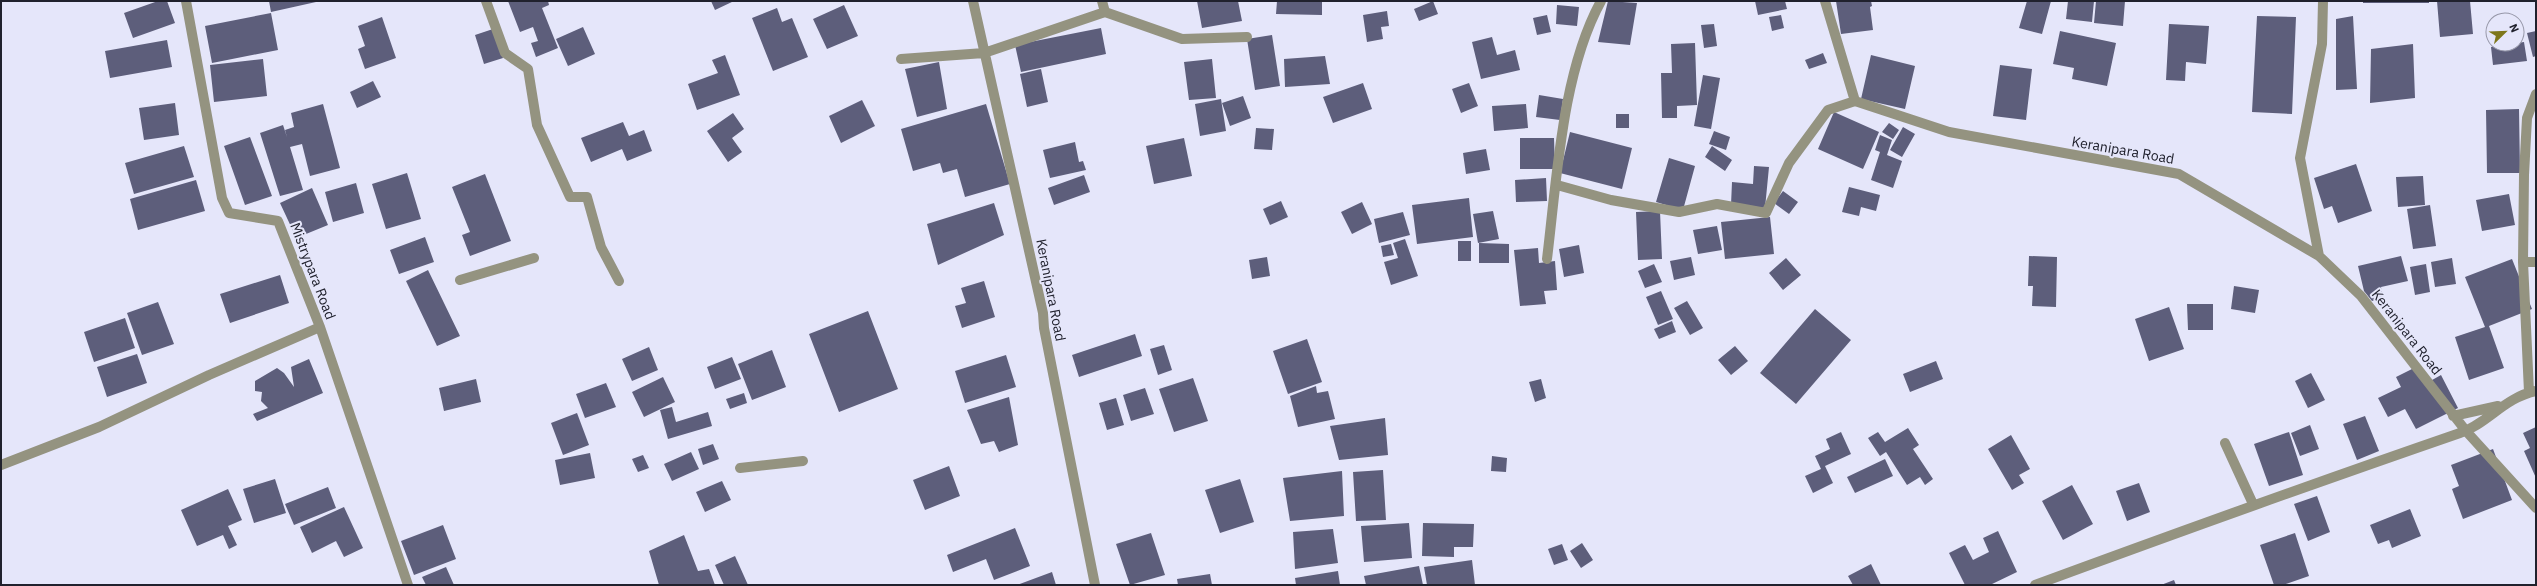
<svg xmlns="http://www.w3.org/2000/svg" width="2537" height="586" viewBox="0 0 2537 586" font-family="'IBM Plex Sans',sans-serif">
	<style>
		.building { fill: #5d5e7b }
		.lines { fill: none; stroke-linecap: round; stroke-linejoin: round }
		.minor { stroke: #949380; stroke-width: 10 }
		.labels { text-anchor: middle; stroke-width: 4; stroke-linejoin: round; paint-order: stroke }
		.street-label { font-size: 14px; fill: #20212d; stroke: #e5e6fa }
	</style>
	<rect width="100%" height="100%" fill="#e5e6fa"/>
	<path class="building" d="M158 1H167L175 23 133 38 124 13Z
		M269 1H316V2L271 12Z
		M508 1H548L549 5 542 8 558 48 536 57 531 43 538 41 533 27 520 32Z
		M711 1H734L715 10Z
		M1197 1H1238L1242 21 1202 28Z
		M1277 1H1322V15L1276 14Z
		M1433 1 1438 14 1419 21 1414 9Z
		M1608 1 1637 3 1630 45 1598 42Z
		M1755 1H1785L1787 9 1758 15Z
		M1836 1H1871L1872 6 1870 7 1873 30 1841 34Z
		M2027 1H2051L2042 34 2019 28Z
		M2068 1H2094L2092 22 2066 19Z
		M2096 1H2125L2123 26 2094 23Z
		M2363 1H2429V3H2363Z
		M2437 1H2470L2473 34 2440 37Z
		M844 5 858 36 827 49 813 19Z
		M1557 5 1579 7 1577 26 1556 24Z
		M777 8 782 22 792 18 808 57 773 71 752 18Z
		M1387 11 1389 26 1381 27 1383 39 1367 42 1363 15Z
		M271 13 278 50 212 63 205 26Z
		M1547 15 1551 32 1537 35 1533 18Z
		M1781 15 1784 28 1772 31 1769 17Z
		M2257 16 2296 17 2292 114 2252 112Z
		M2353 16 2357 89 2336 90V19Z
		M382 17 396 58 365 69 358 49 365 46 358 26Z
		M1714 24 1717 46 1704 48 1701 25Z
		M2169 24 2209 26 2206 64 2186 62 2185 81 2166 80Z
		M583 27 595 54 568 66 556 39Z
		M1101 28 1106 54 1021 72 1015 45Z
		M493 29 503 58 484 64 475 35Z
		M2060 31 2116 43 2107 86 2072 79 2074 68 2053 64Z
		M2536 31V56L2533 57 2527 33Z
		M1272 35 1280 86 1255 90 1247 39Z
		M1492 37 1497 55 1515 50 1520 70 1481 79 1472 42Z
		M167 40 172 67 110 78 105 51Z
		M2524 42 2527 61 2493 65 2491 47Z
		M1695 43 1697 105 1677 106V118H1662L1661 73H1672L1671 44Z
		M2413 44 2415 98 2370 103 2371 49Z
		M1823 53 1827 63 1809 69 1805 60Z
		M725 55 740 95 697 110 688 84 718 73 712 60Z
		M1871 55 1915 66 1905 109 1861 99Z
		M1325 56 1330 84 1285 87 1284 59Z
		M263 59 267 96 214 102 210 65Z
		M1212 59 1216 98 1189 100 1184 62Z
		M939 62 947 109 917 117 905 69Z
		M2000 65 2032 69 2026 120 1993 116Z
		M1041 69 1048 102 1027 107 1020 74Z
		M1703 75 1720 78 1711 129 1694 126Z
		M373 81 381 97 357 108 350 92Z
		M1363 83 1372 109 1333 123 1323 97Z
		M1469 83 1478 106 1461 113 1452 89Z
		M1539 95 1563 99 1560 120 1536 117Z
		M1243 96 1251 118 1230 126 1222 103Z
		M1221 99 1226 131 1200 136 1195 104Z
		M862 100 875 126 841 143 829 116Z
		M175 103 179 135 144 140 139 108Z
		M323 104 340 168 310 176 302 144 290 147 303 190 280 196 260 133 283 125 287 137 285 130 294 127 291 113Z
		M986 104 1010 184 965 197 957 169 943 173 940 163 913 171 901 129Z
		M1526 104 1528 128 1494 131 1492 106Z
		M2519 109 2520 173H2487L2486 110Z
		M1834 112 1879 132 1863 169 1818 149Z
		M733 113 744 129 732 138 742 152 728 162 707 131Z
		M1616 114H1629V128H1616Z
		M623 122 629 136 644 130 652 151 627 161 622 149 591 162 581 138Z
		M1889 123 1899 130 1893 139 1882 132Z
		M1903 127 1915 134 1902 157 1890 150Z
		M1256 128 1274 129 1272 150 1254 149Z
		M1714 131 1730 137 1726 150 1709 144Z
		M1570 132 1632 148 1622 189 1560 173Z
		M1880 135 1892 140 1887 155 1902 161 1893 188 1871 180 1880 152 1875 150Z
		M250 137 272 196 245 205 224 146Z
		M1184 138 1192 176 1154 184 1146 146Z
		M1520 138H1554L1555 169H1520Z
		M1075 142 1079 162 1083 161 1086 170 1050 178 1043 150Z
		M184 146 194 177 134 194 125 163Z
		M1712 146 1732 160 1725 171 1705 157Z
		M1486 149 1490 170 1466 174 1463 153Z
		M1669 158 1695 166 1683 210 1656 202Z
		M2356 164 2372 211 2338 223 2332 206 2324 209 2314 178Z
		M1754 166 1769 167 1765 208 1731 205 1732 182 1753 184Z
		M407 173 421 219 386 229 372 184Z
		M485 174 511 241 470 256 462 235 470 232 452 187Z
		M1084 175 1090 192 1054 205 1048 188Z
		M2423 176 2425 205 2398 207 2396 177Z
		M1546 178 1547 201 1516 202 1515 180Z
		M196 180 205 211 138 230 130 199Z
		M356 183 364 213 333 222 325 192Z
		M1849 187 1880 195 1876 211 1861 207 1859 216 1842 212Z
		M312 188 328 225 306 234 303 228 294 233 280 203Z
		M1783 191 1798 202 1789 214 1774 203Z
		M2509 194 2515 225 2482 231 2476 200Z
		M1469 198 1473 237 1417 244 1412 205Z
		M1281 201 1288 217 1270 225 1263 209Z
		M1362 202 1372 224 1352 234 1341 212Z
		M994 203 1004 235 938 265 927 224Z
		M2430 205 2436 246 2413 249 2407 209Z
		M1493 211 1499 239 1478 243 1473 214Z
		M1660 211 1662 259 1638 260 1636 212Z
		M1403 212 1410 235 1379 243 1374 219Z
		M1770 217 1774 254 1725 259 1721 222Z
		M1717 226 1722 250 1698 254 1693 230Z
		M425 237 434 262 399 274 390 250Z
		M1405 239 1418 276 1391 285 1384 262 1398 258 1393 243Z
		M1458 241H1471V261H1458Z
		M1479 243 1509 244V263H1479Z
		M1391 244 1394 255 1383 257 1381 246Z
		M1579 245 1584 273 1564 277 1559 249Z
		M1538 248 1539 263 1555 261 1557 290 1544 291 1546 304 1520 306 1514 250Z
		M2029 256 2057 257 2056 307 2032 306 2033 286H2028Z
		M2401 256 2408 281 2381 287 2383 298 2372 301 2364 291 2358 266Z
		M1267 257 1270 276 1252 279 1249 260Z
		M1691 257 1695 275 1674 280 1670 261Z
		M1786 258 1801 275 1783 290 1769 273Z
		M2452 258 2456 284 2435 287 2431 262Z
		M2512 259 2532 309 2489 326 2504 368 2469 380 2455 337 2485 327 2465 277Z
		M1654 264 1662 282 1645 288 1638 271Z
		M2426 264 2430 292 2415 295 2410 267Z
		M428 270 460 336 437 346 406 281Z
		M280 275 289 303 230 323 220 294Z
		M984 281 995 317 962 328 955 306 966 303 961 288Z
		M2234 286 2259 290 2255 313 2231 309Z
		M1661 291 1673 319 1658 325 1646 297Z
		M1687 301 1703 328 1690 335 1674 308Z
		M158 302 174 344 142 355 127 313Z
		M2187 304H2213V330H2188Z
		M2169 307 2184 349 2149 361 2135 319Z
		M1815 309 1851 340 1796 404 1760 373Z
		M868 311 898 389 839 412 809 334Z
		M125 318 135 348 94 362 84 332Z
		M1672 321 1676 332 1659 339 1654 329Z
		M1135 334 1142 356 1079 377 1072 355Z
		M1307 339 1322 382 1288 394 1273 351Z
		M1164 345 1172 370 1158 375 1150 349Z
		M1735 346 1748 361 1731 375 1718 360Z
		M649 347 658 370 632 381 622 359Z
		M772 350 786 387 752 400 738 364Z
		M137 354 147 383 107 397 97 367Z
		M1006 355 1016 387 965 403 955 371Z
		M732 357 741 379 715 389 707 367Z
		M309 359 323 393 257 421 253 414 268 408 261 401 262 392 255 391V381L277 368 284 373 294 387 291 367Z
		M1936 361 1943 379 1910 392 1903 374Z
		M2416 367 2425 384 2441 375 2458 408 2416 429 2405 409 2388 417 2378 398 2401 387 2396 377Z
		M2311 373 2325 400 2308 408 2295 381Z
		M663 377 675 402 644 417 632 392Z
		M1193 378 1208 421 1174 432 1159 389Z
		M476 379 481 402 444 411 439 388Z
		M1541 379 1546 398 1535 402 1529 382Z
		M606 383 616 407 585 418 576 394Z
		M1316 386 1317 393 1328 391 1335 419 1298 427 1290 396Z
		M1145 388 1154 414 1131 421 1123 395Z
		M744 393 747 403 730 409 726 399Z
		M1009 397 1018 445 999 452 994 441 981 444 967 410Z
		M1116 398 1124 425 1107 430 1099 403Z
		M672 407 676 422 708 412 712 426 668 439 660 410Z
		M577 413 589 445 563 455 551 423Z
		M2365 416 2379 451 2357 460 2343 424Z
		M1385 418 1388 455 1339 460 1330 426Z
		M2310 425 2319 449 2300 456 2291 433Z
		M2536 427V478L2524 451 2530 448 2523 433Z
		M1908 428 1919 445 1913 449 1933 479 1925 485 1920 477 1907 485 1886 452 1880 456 1868 438 1878 432 1885 442Z
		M1841 432 1851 454 1825 466 1833 483 1813 493 1805 476 1821 469 1815 456 1830 449 1826 439Z
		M2289 432 2303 475 2269 486 2254 444Z
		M2011 435 2030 469 2019 475 2024 483 2012 490 1988 449Z
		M713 444 719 459 703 465 698 449Z
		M2493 449 2512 500 2463 519 2452 489 2459 486 2451 465Z
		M691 452 699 469 672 481 664 464Z
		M590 453 595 478 560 485 555 460Z
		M643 455 649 468 638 472 632 459Z
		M1492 456 1507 458 1506 472 1491 471Z
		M1885 459 1893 476 1855 493 1847 477Z
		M949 466 960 496 925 510 913 480Z
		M1383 470 1386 520 1356 521 1353 472Z
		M1342 471 1344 516 1290 521 1283 478Z
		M275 479 286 513 254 523 243 489Z
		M1240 479 1254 522 1220 533 1205 490Z
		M722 481 731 500 705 512 696 492Z
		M2139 483 2150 512 2127 521 2116 491Z
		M2072 485 2093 524 2063 540 2042 501Z
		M328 487 336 508 294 525 285 504Z
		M228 489 242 520 228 526 237 545 229 549 223 535 197 546 181 510Z
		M2317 496 2330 532 2308 541 2294 504Z
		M344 507 363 548 344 557 336 541 312 553 300 527Z
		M2410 509 2421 536 2392 548 2389 540 2378 544 2370 525Z
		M1409 523 1412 558 1364 562 1361 526Z
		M1423 523 1474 524 1473 547H1454V557L1422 556Z
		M443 525 456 559 414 575 401 541Z
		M1015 528 1030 566 994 580 986 559 953 572 947 555Z
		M1333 529 1338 563 1295 569 1293 532Z
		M1998 531 2017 572 1990 585H1965L1949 553 1965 545 1973 560 1989 552 1983 538Z
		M1151 533 1165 575 1130 585 1116 544Z
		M2295 533 2309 576 2283 585H2274L2260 545Z
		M684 535 698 571 709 569 715 585H659L649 551Z
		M1582 543 1593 560 1581 568 1570 551Z
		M1562 544 1568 560 1554 565 1548 549Z
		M735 556 748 585H724L715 565Z
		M1472 560 1475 585H1427L1424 567Z
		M1871 564 1881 585H1853L1848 576Z
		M1419 566 1423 585H1366L1364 576Z
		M446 567 454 585H426L422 577Z
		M1338 571 1340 585H1296L1295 578Z
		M1052 572 1056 585H1017Z
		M1210 574 1212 585H1178L1177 579Z
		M2174 580 2176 585H2161Z"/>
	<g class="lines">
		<path class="minor" d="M186 1 222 198 229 213 278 221 320 327 408 585
			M486 1 505 53 528 69 537 125 570 197H587L601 247 619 281
			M973 1 1043 313 1044 328 1095 585
			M1825 1 1855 101 1949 132 2179 174 2319 256 2361 296 2466 431 2536 508
			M1105 12 1182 39 1247 37
			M901 59 984 53 1105 12 1102 1
			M1557 185 1611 200 1679 212 1717 204 1766 213 1789 163 1828 110 1855 101
			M2319 256 2300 158 2322 44 2323 1
			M1547 259C1557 178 1562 72 1601 1
			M2523 262H2536
			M460 280 534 258
			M2529 392 2523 262 2524 175 2527 118 2536 94
			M2453 416 2498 406
			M2225 443 2253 504
			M1 465 99 427 209 375 320 327
			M740 468 803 461
			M2035 585C2176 533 2318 482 2460 433 2487 424 2505 397 2536 391"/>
	</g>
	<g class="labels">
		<g class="street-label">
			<text transform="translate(2123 150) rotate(10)" y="5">Keranipara Road</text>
			<text transform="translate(313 271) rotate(69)" y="5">Mistrypara Road</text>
			<text transform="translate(1051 290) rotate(79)" y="5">Keranipara Road</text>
			<text transform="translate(2407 332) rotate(52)" y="5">Keranipara Road</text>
		</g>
	</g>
	<rect width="2537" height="586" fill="none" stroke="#20212d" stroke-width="4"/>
	<g transform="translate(2505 32) rotate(67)"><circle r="19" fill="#e5e6fa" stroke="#9697a8"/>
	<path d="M0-3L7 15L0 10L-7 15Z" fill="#7e771b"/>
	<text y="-6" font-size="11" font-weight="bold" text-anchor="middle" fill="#20212d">N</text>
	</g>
</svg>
